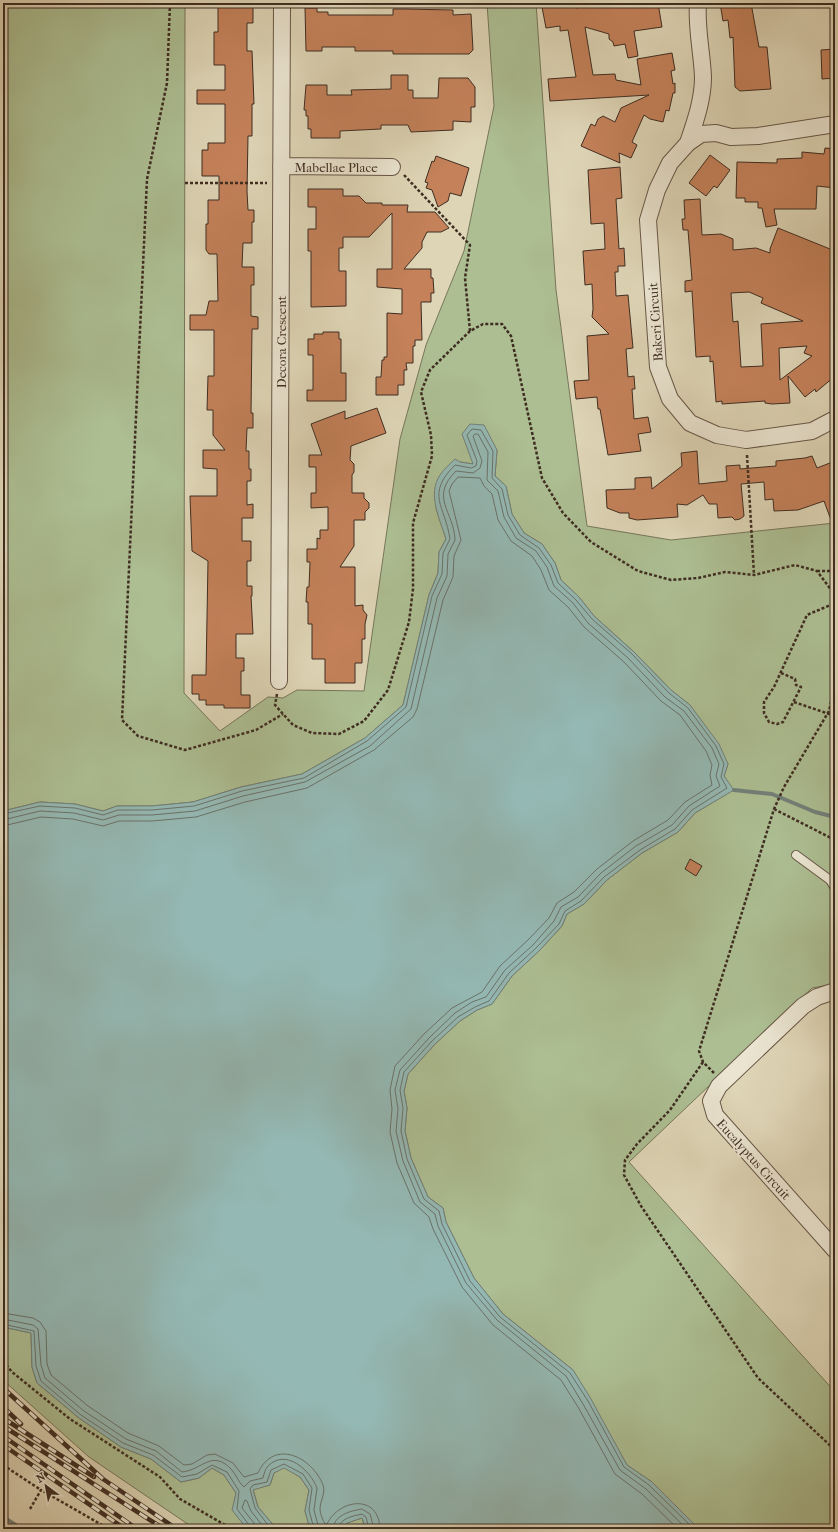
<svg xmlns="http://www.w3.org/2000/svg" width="838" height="1532" viewBox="0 0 838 1532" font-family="'IM FELL French Canon',serif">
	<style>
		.green { fill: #acbe92; stroke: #76765a }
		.water { fill: #94b8b3; stroke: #728079 }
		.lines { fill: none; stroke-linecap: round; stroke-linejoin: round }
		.shore { stroke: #6a726a; stroke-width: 1 }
		.stream { stroke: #728079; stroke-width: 4 }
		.building { fill: #c4815a; stroke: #3f2d22; fill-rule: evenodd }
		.lane-casing { stroke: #675747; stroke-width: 10 }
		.street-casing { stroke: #675747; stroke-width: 18 }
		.path { stroke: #3f2d22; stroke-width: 2.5; stroke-dasharray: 3 2; stroke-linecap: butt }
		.lane { stroke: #eae4d0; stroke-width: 8 }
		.street { stroke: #eae4d0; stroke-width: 16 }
		.rail-casing { stroke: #3f2d22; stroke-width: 4.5 }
		.rail { stroke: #eae4d0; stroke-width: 3; stroke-dasharray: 9; stroke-linecap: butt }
		.labels { text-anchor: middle; stroke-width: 3.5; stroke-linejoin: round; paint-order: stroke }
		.street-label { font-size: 13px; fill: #3f2d22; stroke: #eae4d0 }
	</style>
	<rect width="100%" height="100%" fill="#ded5b6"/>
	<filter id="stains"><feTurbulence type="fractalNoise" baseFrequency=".005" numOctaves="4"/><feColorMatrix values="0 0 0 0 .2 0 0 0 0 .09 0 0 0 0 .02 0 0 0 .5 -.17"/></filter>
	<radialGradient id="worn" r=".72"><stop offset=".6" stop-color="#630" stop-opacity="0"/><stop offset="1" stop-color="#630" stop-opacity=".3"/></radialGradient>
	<path class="green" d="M3 3H185L184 693 220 731 268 697 283 698 297 690 364 691 400 439 426 345 464 251 494 106 487 3H536L556 290 587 526 671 540 835 523V984L812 988 629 1162 835 1392V1529H699L652 1482 627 1465 573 1370 503 1314 474 1278 446 1222 443 1208 428 1197 411 1158 405 1131 407 1108 404 1091 408 1074 435 1044 460 1021 477 1010 492 1004 512 976 539 951 562 926 567 914 584 904 607 880 642 853 678 832 695 813 733 790 724 776 728 764 690 705 671 690 634 652 594 616 579 597 561 580 555 563 542 544 524 533 512 514 506 486 495 476 497 450 473 464 460 462 436 508 446 539 439 552 438 573 429 595 403 705 365 738 302 774 241 787 193 802 152 806H117L103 811 75 804 40 802 3 811Z
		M3 1327 31 1333 32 1367 37 1383 79 1418 121 1447 151 1459 181 1482 199 1478 212 1468 224 1475 236 1493 233 1510 247 1529H195L89 1457 3 1380Z
		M284 1467 300 1477 309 1490 305 1511 310 1529H275V1527L258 1507 253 1489 270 1485 274 1473Z
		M362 1518 365 1529H341L347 1523Z"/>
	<path class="water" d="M470 424 484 425 497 450 495 476 506 486 512 514 524 533 542 544 555 563 561 580 579 597 594 616 634 652 671 690 690 705 719 744 728 764 724 776 734 790 695 813 678 832 642 853 607 880 584 904 567 914 562 926 539 951 512 976 492 1004 477 1010 460 1021 435 1044 408 1074 404 1091 407 1108 405 1131 411 1158 428 1197 443 1208 446 1222 474 1278 503 1314 573 1370 591 1399 627 1465 652 1482 699 1529H366L362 1518 347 1523 341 1529H310L305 1511 309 1490 300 1477 284 1468 274 1473 270 1485 253 1490 258 1507 275 1527V1529H247L232 1510 236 1493 224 1475 212 1468 199 1478 181 1482 151 1459 121 1447 79 1418 37 1383 32 1367 31 1333 3 1327V811L40 802 75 804 103 811 117 806H152L193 802 241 787 302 774 365 738 403 705 429 595 438 573 439 552 446 539C440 520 427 494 440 475 444 469 450 464 455 459L460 462 473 464 462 434Z"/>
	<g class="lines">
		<path class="shore" d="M3 814 40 806 75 808 103 815 118 810H152L194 806 242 791 304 778 367 741 406 707 432 596 442 574 443 553 450 539C445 505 425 495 455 465L471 468 476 466 477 461 467 435 472 429 481 430 493 451 492 478 502 489 508 515 520 535 539 548 551 565 558 583 576 600 592 619 632 654 669 693 688 708 716 746 724 764 721 777 727 788 692 810 675 829 640 850 604 877 581 901 565 911 559 924 536 948 509 973 489 1001 475 1007 458 1017 432 1041 404 1072 400 1090 403 1108 401 1131 407 1159 424 1199 439 1211 442 1224 470 1281 500 1317 570 1373 588 1401 624 1467 649 1485 694 1529
			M3 820 40 811 74 813 103 820 119 815H152L195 811 243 796 305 782 370 746 411 709 437 598 447 576 448 554 455 540C454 511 429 498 456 471L473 473 480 468 482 461 473 436 475 434H478L488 452 487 480 498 491 504 517 516 538 536 551 547 567 554 586 573 603 588 623 628 658 665 697 684 711 712 748 719 764 716 776 720 786 689 806 672 825 636 846 601 873 578 897 561 907 554 921 533 945 505 970 486 997 472 1002 455 1013 429 1038 400 1070 395 1090 398 1109 396 1131 403 1161 420 1202 435 1214 438 1226 466 1283 497 1320 566 1376 583 1404 620 1470 646 1489 687 1529
			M3 826 41 817 73 819 103 826 119 821H152L196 817 245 802 307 788 374 750 413 717 417 709 443 600 453 577 454 556 461 540 449 491 452 484 458 477 480 478 484 486 492 494 498 520 511 541 532 556 541 570 549 590 568 607 584 627 624 662 661 701 680 715 706 751 712 765 710 775 712 785 685 802 668 820 633 841 597 869 574 892 557 903 549 918 528 940 500 966 482 992 452 1008 424 1034 395 1066 390 1090 392 1109 390 1132 397 1163 414 1203 429 1217 433 1229 462 1287 493 1325 561 1380 578 1407 615 1474 642 1494 678 1529
			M3 1313 33 1318 40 1322 46 1331 47 1364 51 1375 88 1406 128 1433 159 1446 184 1465 192 1464 207 1455 215 1454 233 1463 244 1477 258 1473C274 1438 312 1457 323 1485 326 1493 320 1501 320 1509 320 1514 323 1520 325 1524H327C339 1499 379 1493 380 1529
			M3 1319 33 1325 38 1329 41 1365 45 1378 84 1411 126 1439 156 1451 182 1472C202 1470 212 1449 231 1469 236 1474 238 1482 244 1487L250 1481 263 1478C264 1474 265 1469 268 1466 286 1448 310 1470 317 1488L314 1510 319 1529
			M3 1324 34 1331 36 1366 41 1381 81 1415 123 1443 153 1455 182 1477 197 1474 212 1465 227 1472 239 1491 237 1509 249 1525 250 1529
			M255 1529 254 1523 242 1508 245 1500 247 1501 251 1511 265 1529
			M271 1529 255 1508 250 1489 253 1485 267 1482 271 1470 284 1464 303 1474 312 1488 309 1510 314 1529
			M333 1529C334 1515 350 1511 362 1509L370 1514 374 1529
			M338 1529C340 1518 353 1516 362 1514L366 1517 369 1529"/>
		<path class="stream" d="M734 790 772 794 815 812 835 817
			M3 1517 22 1529"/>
	</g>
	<path class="building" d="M218 3H253V23H247V51H252L254 104H252V136H248L247 191 248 210H254V222H252V243H243L242 267H254V285H251V316L258 317V329H252L251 413H253V428H247L246 451H249V469H251V481H247V505L253 504V518H242V541H251V561H247V586H252V596H251L253 634H236V658H244V671H241V695H250V708H224V705H206V700H199V694H192V675H206L208 561 192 551 190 496H217V469L203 468V450H225L213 435V410H207L208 376H214V330H190V315H206L209 301H218L217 254H209L206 250V224H208V200H219V176H202V150H208V143H225V104H197V90H225V65H214V32H218Z
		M565 3H575L576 8 598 3H658L662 27 634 31 638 56 628 58 625 44 614 46 613 42 609 39V34L585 27 593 75 615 74 616 80 641 85 637 59 672 53 675 70 671 71 673 84 675 83V93H673L669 111 666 110 663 122 650 119 644 115 632 142 637 145 631 158 619 153 620 163 581 146 591 124 595 126 598 119 603 116 615 122 621 108 649 95 550 101 548 79 576 77 568 30 560 31V26L546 28 542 7Z
		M720 3H751L759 47H767L771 89 740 91 735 87 733 37 730 38 728 20 723 21Z
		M305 8H317V12H328V15H393V9H405L453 10V15L471 14 473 50 469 54H393V51H355V47H322V51H306Z
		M835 49V78L822 79 821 50Z
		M391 75H408V90H413V98H438L439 78H468L475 87V107H471V122L453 121V130L411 132 408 125H381V129L340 131V138H311V129H308V116H306V110H304L306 85H327V95H352L351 90 391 89Z
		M825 148 835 149V188L817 186 816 209H774L777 225 766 227 762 208H758V202H745V198H736L737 162 777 163V159L802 158V152L824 154Z
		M710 155 730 170 717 188 714 186 706 196 689 183Z
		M436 156 469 168 461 196 450 193 448 201 438 207 432 190 426 188 428 183 425 182 432 161 434 162Z
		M620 167 622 198 616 199 617 215 619 249 624 248 625 266H618V272H615L616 296 628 295 633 348 626 349 628 377 634 376 635 389H632L634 419 648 417 651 432 638 434 641 451 608 455 600 409H598L597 397 576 399 574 381 589 380 587 336 609 334 592 317 593 309 592 284 585 285 583 251 605 249 604 223 591 224 588 170Z
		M308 189H343V196H359L366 203H382V205H408L407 212H435L449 228 441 232H427L422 242V248L404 269H431V278H433L434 293H431V302H421L422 340H415V346H413V363H406L407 370H404V385H398V395H376V377H381L382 360H384V357H387V313L402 314V289L377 287V269H392V213L369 237H343V248H339V271H346V306L311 307V251H308V229H316V207H308Z
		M700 199 702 235 721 234 733 239V250L756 248 770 253V249L778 228 835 251V361L830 372 834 377 816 392 815 389 805 397 788 376 790 403 772 404 765 403V401L722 404V401L716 402 713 361 710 362V356L696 357 692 291 685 292V281L692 280 688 230H683L682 219H685L684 200ZM749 292 763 298 761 303 803 321 761 324 763 366 741 367 738 321 733 322 731 293ZM807 346 804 353 812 356 780 380 779 348Z
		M323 332H339V339H341V373H346V401H307V390H313V355H308V339H314V334H323Z
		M377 408 386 433 351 446 350 460 354 464V472L352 475V493H364V498L369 503V508L365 512V520H354V546L340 567H355V606L363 605V610L367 615 365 624V639H362V663H355V683H325V659H312V624H308V602H306L307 587H309L310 562H307V549H317V538L320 539V530H328V507L311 508V493H316V467H309V455H322L311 424 345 411V419Z
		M697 451 699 484 727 481 726 466 740 465V469L776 466V461L805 458 812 456 817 468 835 461V528H834L824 501 798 510 774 511 773 499 765 500 764 482 741 484 744 516 740 519 735 520 732 517 718 518 717 504H709L703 495 687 505 677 504 678 517 637 520 629 518V513H620L607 508 606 490 635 489V478L651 477 652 489 682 466 681 453Z
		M690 859 702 866 696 876 685 869Z"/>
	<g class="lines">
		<g class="lane-casing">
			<path id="lane" d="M796 855 830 880 835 888"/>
		</g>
		<g class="street-casing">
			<path id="street" d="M835 124 758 136 731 137 716 133 701 134 688 143 670 163 657 190 648 220 658 367 670 399 690 423 717 435 746 440 812 431 835 419
				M688 143C695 122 703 100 703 77 702 52 696 28 698 3
				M281 166 392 167
				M279 681 282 3
				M835 991 817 997 803 1006 719 1086 711 1101 715 1115 835 1250"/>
		</g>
		<path class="path" d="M170 3 167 83 147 179 122 720 138 736 185 750 256 730 283 714
			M404 175 470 245 465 278 470 331
			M185 183H267
			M747 455 754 575
			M817 571H835
			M781 673 795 679 796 685 801 687 783 722 777 724 769 722 764 713V702L774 687 807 615 835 603
			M277 694 275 705 293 725 312 733 339 734 364 721 388 690 409 622 413 589V523L432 456 431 435 421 392 430 370 470 331 483 324H502L511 336 542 478 563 513 591 542 638 571 671 580 698 578 725 572 754 575 795 565 817 571 835 595
			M794 702 835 716
			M774 809 835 840
			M703 1062 670 1110 637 1144 625 1160 624 1175 641 1206 758 1378 835 1450
			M714 1073 703 1062 699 1051 774 809 784 787 829 711 835 684
			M3 1361 12 1372 70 1419 160 1477 180 1499 232 1529
			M3 1465 41 1490
			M30 1509 41 1490 109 1529"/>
		<use href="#lane" class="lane"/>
		<use href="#street" class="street"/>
		<g class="rail-casing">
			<path id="rail" d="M3 1388 103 1479 171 1525
				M3 1407 21 1424
				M3 1418 94 1477
				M3 1426 164 1529
				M3 1436 137 1529
				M3 1445 125 1529"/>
		</g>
		<use href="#rail" class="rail"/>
	</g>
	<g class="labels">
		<g class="street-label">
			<text x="336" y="172">Mabellae Place</text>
			<text transform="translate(655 322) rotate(-94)" y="5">Bakeri Circuit</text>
			<text transform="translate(281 342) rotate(-90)" y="5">Decora Crescent</text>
			<text transform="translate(754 1159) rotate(48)" y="5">Eucalyptus Circuit</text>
		</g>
	</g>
	<rect width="838" height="1532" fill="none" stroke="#ded5b6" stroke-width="16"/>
	<rect x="4" y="4" width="830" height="1524" fill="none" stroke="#3f2d22" stroke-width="2"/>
	<rect x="8" y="8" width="822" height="1516" fill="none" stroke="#3f2d22"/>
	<g transform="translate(46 1486) rotate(328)" stroke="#eae4d0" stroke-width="3" paint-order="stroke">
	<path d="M0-3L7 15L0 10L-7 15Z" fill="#3f2d22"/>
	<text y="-6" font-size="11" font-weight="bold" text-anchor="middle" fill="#3f2d22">N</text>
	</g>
	<rect width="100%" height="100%" filter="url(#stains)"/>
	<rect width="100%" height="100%" fill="url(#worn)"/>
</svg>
